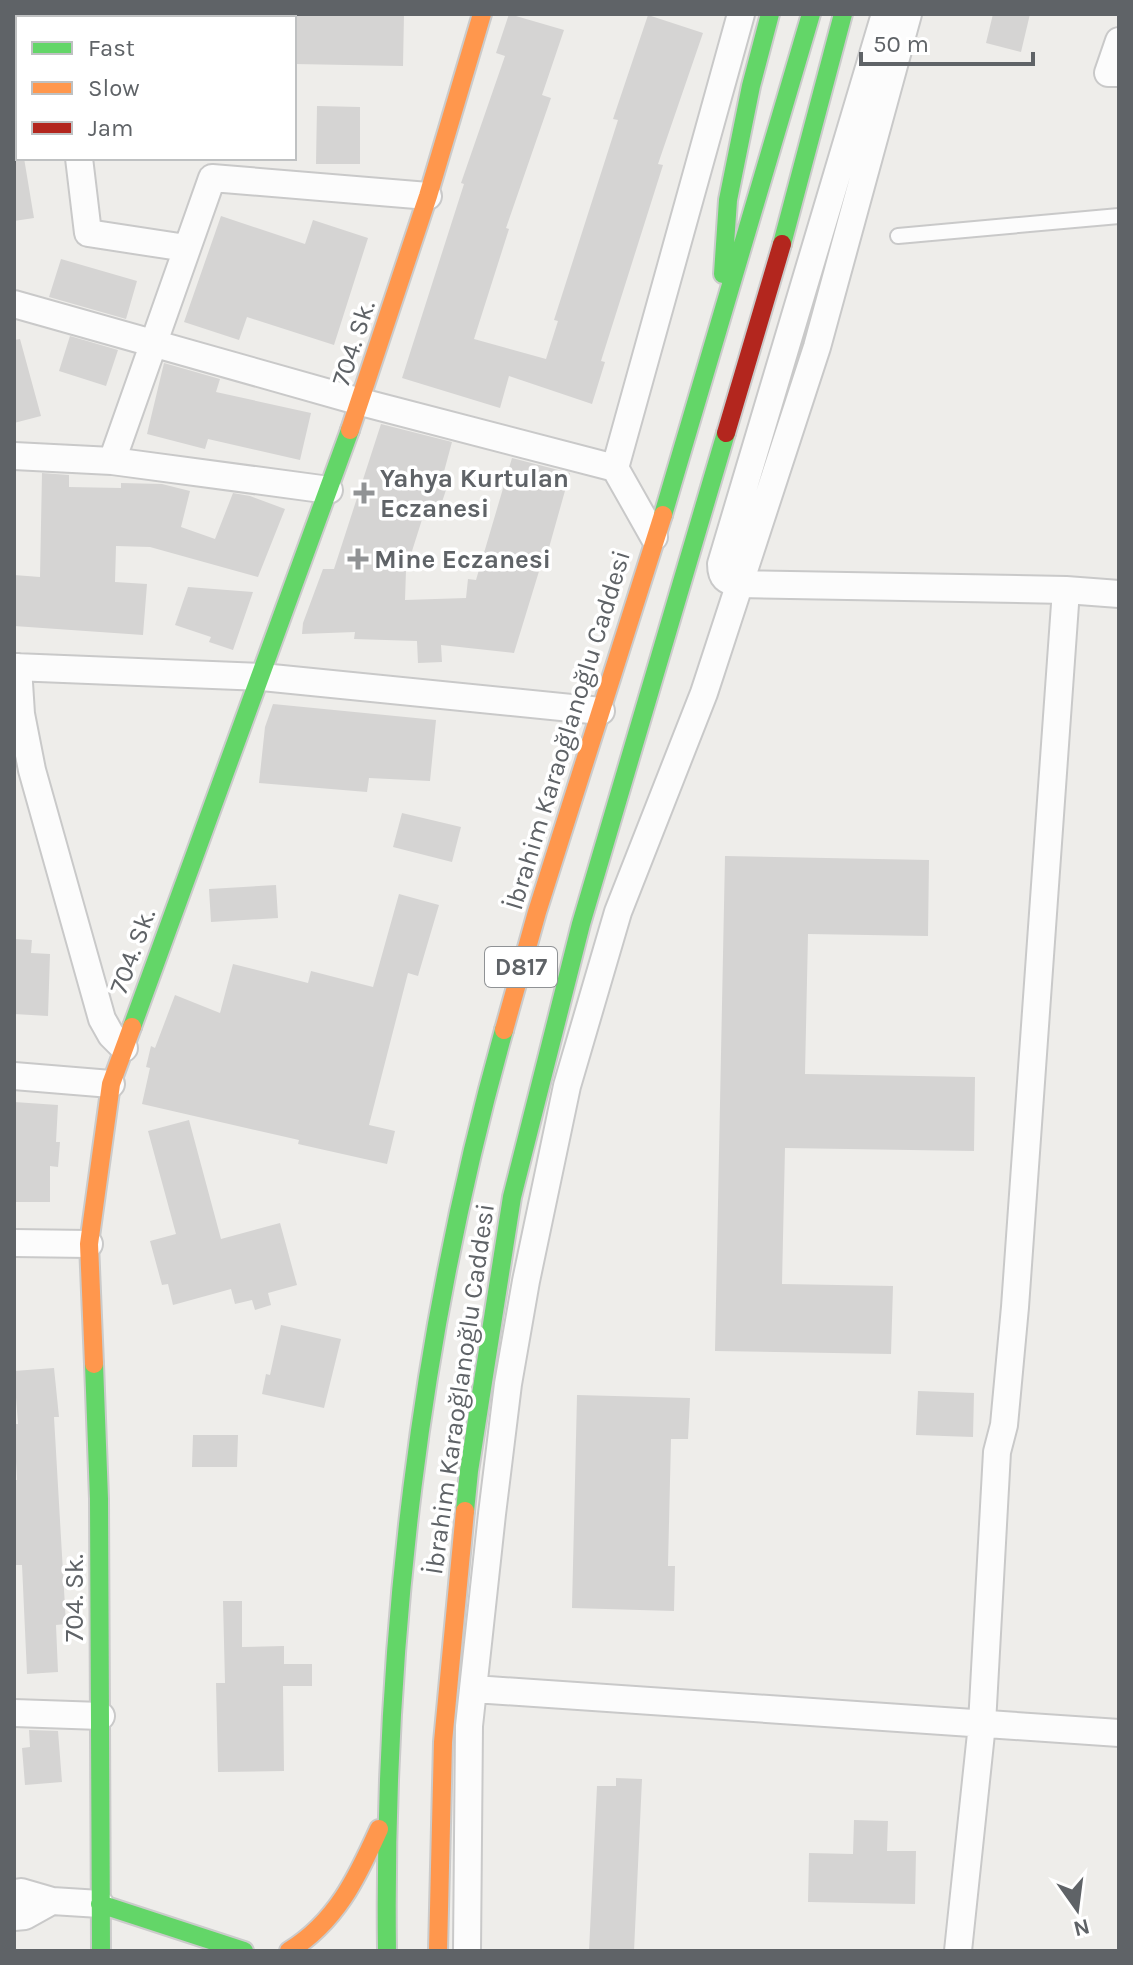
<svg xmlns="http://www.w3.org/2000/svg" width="1133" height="1965" viewBox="0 0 1133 1965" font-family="Karla,sans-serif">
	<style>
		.building { fill: #d5d4d3 }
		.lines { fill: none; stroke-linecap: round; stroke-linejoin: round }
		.lane-casing { stroke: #c9c9c9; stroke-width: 18 }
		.street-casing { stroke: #c9c9c9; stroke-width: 30 }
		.fast-casing { stroke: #cbcbcb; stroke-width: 22 }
		.slow-casing { stroke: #cbcbcb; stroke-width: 22 }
		.jam-casing { stroke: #cbcbcb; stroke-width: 22 }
		.lane { stroke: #fcfcfc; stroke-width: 14 }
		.street { stroke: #fcfcfc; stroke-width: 26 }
		.fast { stroke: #63d668; stroke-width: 18 }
		.slow { stroke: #ff974d; stroke-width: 18 }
		.jam { stroke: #b3261e; stroke-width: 18 }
		.poi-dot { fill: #919395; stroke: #fff; stroke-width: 3 }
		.labels { text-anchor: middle; stroke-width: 7; stroke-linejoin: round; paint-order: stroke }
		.shield { fill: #fff; stroke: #8f9295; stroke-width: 2 }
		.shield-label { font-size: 24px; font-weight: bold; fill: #5f6367 }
		.street-label { font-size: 26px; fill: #5f6367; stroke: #fff }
		.poi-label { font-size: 26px; font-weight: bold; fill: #5f6367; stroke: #fff; text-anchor: start }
	</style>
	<rect width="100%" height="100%" fill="#eeedea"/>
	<path class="building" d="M294 14H404L403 66 294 64Z
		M509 14 564 30 542 95 551 98 506 228 509 229 474 339 546 359 558 321 554 320 618 120 613 119 648 15 703 33 658 164 663 165 601 361 605 362 592 404 509 376 500 408 402 378 464 184 461 183 505 56 496 53Z
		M993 14H1030L1021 52 986 43Z
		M317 106 360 107V164H316Z
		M14 158H24L34 218 14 221Z
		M221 216 305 244 313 220 368 238 334 345 247 317 239 340 184 322Z
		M61 259 137 281 126 319 49 297Z
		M70 336 118 350 106 386 59 371Z
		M20 339 41 416 14 423V340Z
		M164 363 220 379 216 392 311 413 300 460 208 439 205 449 147 434Z
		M381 424 452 442 442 479 449 481 439 511 426 507 406 570 405 600 466 598 468 579 476 580 512 458 570 473 543 569 540 568 514 653 441 645 442 662 418 663 417 641 354 639 355 632 302 634 303 623 323 569H334Z
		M42 473 69 475V487L121 488V483L162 484 190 491 181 527 215 539 233 493 250 496 285 509 258 577 150 547 116 546 115 582 147 584 143 635 14 626V575L40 577Z
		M188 587 253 592 233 650 209 642 211 637 175 625Z
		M273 704 436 720 430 781 369 778 367 792 259 783 265 727Z
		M402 813 461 827 452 862 393 847Z
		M725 856 929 860 928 936 808 934 805 1074 975 1077 974 1151 785 1148 782 1284 893 1286 891 1354 715 1351Z
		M276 885 278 918 211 922 209 889Z
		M399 894 439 905 418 976 408 973 369 1125 395 1131 387 1164 298 1144 299 1140 142 1104 150 1068 146 1067 151 1046 155 1048 175 995 220 1013 233 964 308 983 311 971 373 987Z
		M14 939 32 940 31 953 50 954 48 1016 14 1014Z
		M14 1102 58 1105 56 1142H60L58 1167 50 1166V1202H14Z
		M189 1120 221 1239 280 1223 297 1285 268 1293 271 1305 255 1310 252 1300 235 1304 231 1289 173 1305 168 1284 162 1285 150 1241 176 1234 148 1131Z
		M281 1325 341 1339 324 1408 262 1394 266 1374 270 1375Z
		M54 1368 59 1417H54L66 1624 56 1625 58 1672 27 1674 22 1565H14V1480H17L14 1424H18L14 1371Z
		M918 1391 974 1393 973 1437 916 1435Z
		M577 1395 690 1398 688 1439H671L668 1566H675L674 1611 572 1608Z
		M193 1435H238L237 1467H192Z
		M223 1601H242V1647L284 1646V1664H312V1686H283L284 1771 218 1772 216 1683H225Z
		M29 1730 58 1731 62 1782 25 1785 22 1748 30 1747Z
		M616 1778 642 1779 634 1951H589L597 1786H616Z
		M854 1820 888 1821 887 1851H916L915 1904 808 1902 809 1853 853 1854Z"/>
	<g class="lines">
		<g class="lane-casing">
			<path id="lane" d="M898 236 1119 216"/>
		</g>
		<g class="street-casing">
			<path id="street" d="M62 14V18
				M885 14 721 564C721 578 726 581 739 584L1066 590 1119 594
				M1119 41 1108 73H1119
				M79 158 88 233 186 248
				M14 304 361 402 615 468
				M14 456 112 461 329 490
				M112 461 212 178 428 196
				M654 537 615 468 741 14
				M14 667 262 677 601 711
				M18 667 21 714 32 770 102 1019 111 1035 124 1048
				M14 1076 111 1084
				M14 1243 89 1244
				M474 1689 1119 1733
				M14 1713 101 1716
				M14 1893 21 1892 52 1901 100 1904
				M14 1917 25 1916 52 1901
				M467 1951 469 1726 492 1514 508 1384 526 1281 567 1086 618 912 704 693 817 347 908 14
				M958 1951 982 1724 997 1452 1004 1425 1015 1307 1066 590"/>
		</g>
		<g class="fast-casing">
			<path id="fast" d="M782 244 843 14
				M723 274 728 200 751 86 770 14
				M663 515 811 14
				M132 1027 350 430
				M94 1364 99 1499 101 1951
				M465 1511 469 1471 512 1197 581 924 726 433
				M100 1904 244 1951
				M387 1951C383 1642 420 1329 504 1030"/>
		</g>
		<g class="slow-casing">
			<path id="slow" d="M350 430 428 196 482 14
				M504 1030 537 912 663 515
				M94 1364 89 1244 111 1084 132 1027
				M289 1951C336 1922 357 1878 379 1829
				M438 1951 443 1742 465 1511"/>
		</g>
		<g class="jam-casing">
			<path id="jam" d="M726 433 782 244"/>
		</g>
		<use href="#lane" class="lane"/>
		<use href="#street" class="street"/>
		<use href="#fast" class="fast"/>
		<use href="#slow" class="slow"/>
		<use href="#jam" class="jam"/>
	</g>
	<g class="poi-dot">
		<path d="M360 481h8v8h8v8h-8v8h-8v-8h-8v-8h8z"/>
		<path d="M354 547h8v8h8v8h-8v8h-8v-8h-8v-8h8z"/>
	</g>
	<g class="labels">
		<rect class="shield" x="485" y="947" width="72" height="40" rx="6"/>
		<g class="shield-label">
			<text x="521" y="975">D817</text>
		</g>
		<g class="street-label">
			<text transform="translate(353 343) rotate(-72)" y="9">704. Sk.</text>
			<text transform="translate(567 730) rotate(-73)" y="9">İbrahim Karaoğlanoğlu Caddesi</text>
			<text transform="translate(132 951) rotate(-70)" y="9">704. Sk.</text>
			<text transform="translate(459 1389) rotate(-82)" y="9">İbrahim Karaoğlanoğlu Caddesi</text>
			<text transform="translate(74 1598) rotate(-90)" y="9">704. Sk.</text>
		</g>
		<g class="poi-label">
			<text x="380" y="487">Yahya Kurtulan<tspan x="380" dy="30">Eczanesi</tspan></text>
			<text x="374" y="568">Mine Eczanesi</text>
		</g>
	</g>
	<rect width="1133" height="1965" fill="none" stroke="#5f6367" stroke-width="32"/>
	<rect x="16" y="16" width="280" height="144" fill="#ffffff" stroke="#bfc1c2" stroke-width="2"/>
	<rect x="32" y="42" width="40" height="12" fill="#63d668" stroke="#bfc1c2" stroke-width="2"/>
	<text x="88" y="56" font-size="24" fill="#5f6367">Fast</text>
	<rect x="32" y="82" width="40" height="12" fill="#ff974d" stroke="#bfc1c2" stroke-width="2"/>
	<text x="88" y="96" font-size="24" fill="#5f6367">Slow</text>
	<rect x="32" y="122" width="40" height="12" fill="#b3261e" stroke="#bfc1c2" stroke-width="2"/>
	<text x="88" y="136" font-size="24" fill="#5f6367">Jam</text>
	<g transform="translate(1077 1909) rotate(166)" stroke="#ffffff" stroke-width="6" paint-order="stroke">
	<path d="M0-6L14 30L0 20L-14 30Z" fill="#5f6367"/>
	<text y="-12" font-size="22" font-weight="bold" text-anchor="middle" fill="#5f6367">N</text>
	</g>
	<path d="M861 52v12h172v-12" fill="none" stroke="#5f6367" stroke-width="4"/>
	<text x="873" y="52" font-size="24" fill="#5f6367" stroke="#ffffff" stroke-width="6" paint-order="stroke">50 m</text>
</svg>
